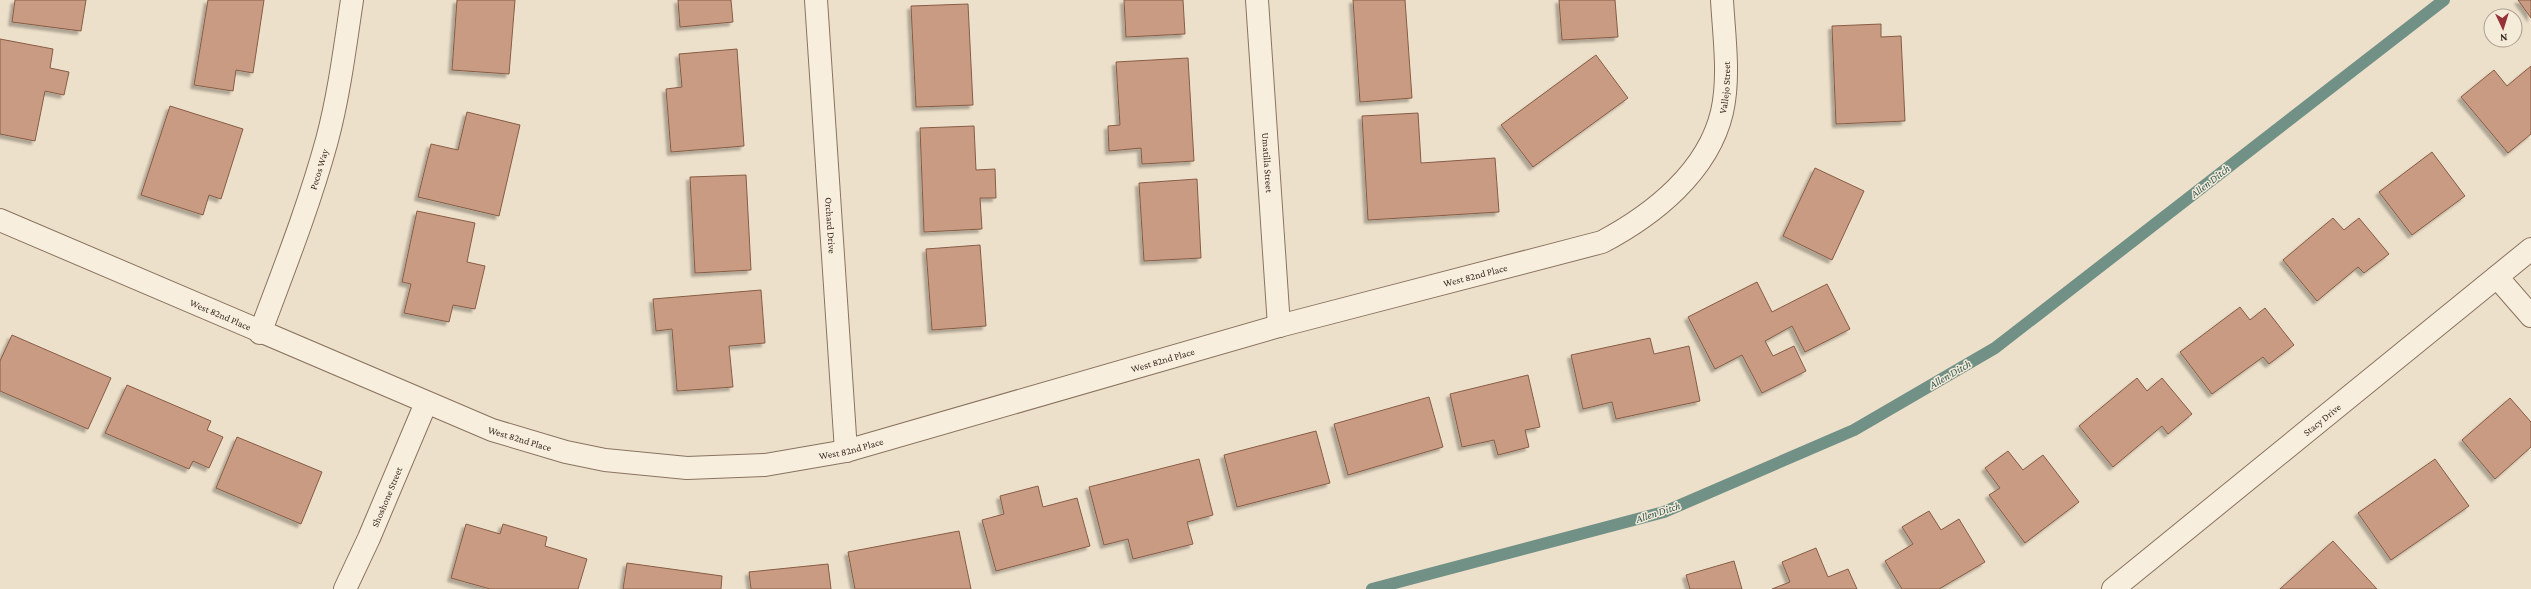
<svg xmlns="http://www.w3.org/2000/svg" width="2531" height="589" viewBox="0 0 2531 589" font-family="'Crimson Pro',serif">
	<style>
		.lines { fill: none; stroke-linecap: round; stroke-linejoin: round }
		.stream { stroke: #719086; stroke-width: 12 }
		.building { fill: #c99b82; stroke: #875c46; filter: url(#shadow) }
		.minor-casing { stroke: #89735f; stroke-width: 24 }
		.minor { stroke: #f8eedd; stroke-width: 22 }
		.labels { text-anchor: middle; stroke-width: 3; stroke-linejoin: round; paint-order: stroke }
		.street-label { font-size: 10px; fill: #3a2c22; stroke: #f5ebd9 }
		.water-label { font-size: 11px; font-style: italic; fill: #325954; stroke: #f5ebd9 }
	</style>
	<defs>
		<filter id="shadow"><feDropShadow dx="-3.5" dy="3.5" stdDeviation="1" flood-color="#0004"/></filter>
	</defs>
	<rect width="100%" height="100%" fill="#ede0ca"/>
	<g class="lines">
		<path class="stream" d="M1372 589 1664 512 1854 430 1995 348 2444 0"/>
	</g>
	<path class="building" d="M15 0H86L81 31 12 22Z
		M208 0H264L253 73 236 70 233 91 194 85Z
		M457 0H515L509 74 452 70Z
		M678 0H731L733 22 680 27Z
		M1124 0H1183L1185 34 1126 37Z
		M1353 0H1405L1412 98 1360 102Z
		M1559 0H1615L1618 37 1562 40Z
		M2518 0H2531V18Z
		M968 4 973 105 916 107 911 6Z
		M1881 24V37L1901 36 1905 121 1836 124 1832 26Z
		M0 39 53 49 50 68 69 72 64 95 45 91 35 141 0 134Z
		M737 49 744 146 671 152 666 89 682 87 679 54Z
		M1596 55 1628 98 1533 167 1501 125Z
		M1188 58 1194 161 1142 164 1141 148 1109 151 1108 126 1120 125 1116 62Z
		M2531 66V134L2508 153 2461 97 2494 70 2507 86Z
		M170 106 243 129 221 199 209 195 203 215 141 195Z
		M467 112 520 125 499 216 418 197 431 144 458 150Z
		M1418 113 1421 163 1495 158 1499 212 1368 220 1362 116Z
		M974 126 976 170 995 169 996 198H980L982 229 924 232 920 128Z
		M2432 152 2465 196 2412 235 2379 192Z
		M1815 168 1864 191 1832 260 1783 236Z
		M746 175 751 270 695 273 690 177Z
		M1197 179 1201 258 1144 261 1139 183Z
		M417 211 475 223 467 262 485 266 475 309 453 305 449 322 404 313 411 284 402 282Z
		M2333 218 2344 230 2359 218 2389 254 2364 273 2358 267 2317 301 2283 260Z
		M980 245 986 326 932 330 926 249Z
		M1757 282 1772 312 1827 284 1850 329 1805 352 1792 326 1765 341 1773 356 1794 346 1806 371 1762 393 1742 355 1715 369 1688 317Z
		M761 290 765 343 729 346 733 387 677 391 672 329 656 331 653 299Z
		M2240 307 2250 320 2265 308 2294 345 2269 364 2263 357 2212 394 2180 352Z
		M12 335 111 378 88 429 0 391V361Z
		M1650 338 1654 354 1689 346 1700 401 1616 419 1612 402 1583 409 1571 355Z
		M1528 375 1540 427 1525 430 1529 447 1498 455 1494 440 1462 447 1450 394Z
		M2137 378 2147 391 2162 378 2192 414 2168 434 2162 426 2113 467 2079 426Z
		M127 385 211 421 207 430 223 437 209 468 193 461 189 469 105 433Z
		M1429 397 1443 447 1348 475 1334 424Z
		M2510 398 2531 422V447L2495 479 2462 440Z
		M1316 431 1330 483 1237 507 1224 455Z
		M237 437 322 472 301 524 216 488Z
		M2008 451 2023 470 2043 455 2079 502 2025 543 1989 495 2000 488 1985 468Z
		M1199 459 1213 515 1187 522 1193 544 1133 559 1128 539 1104 545 1089 487Z
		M2435 459 2469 506 2391 560 2358 513Z
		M1038 486 1043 507 1077 498 1090 546 996 571 982 520 1004 514 1000 496Z
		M1929 511 1941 530 1959 519 1985 562 1939 589H1902L1885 561 1913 544 1902 527Z
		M466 524 500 534 503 524 547 537 545 546 587 559 578 589H490L451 578Z
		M959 531 971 589H855L848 552Z
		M2333 541 2377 589H2280Z
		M1816 548 1828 577 1848 569 1857 589H1772L1790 582 1782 562Z
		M1734 561 1742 589H1690L1686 575Z
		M627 563 722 576 721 589H623Z
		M828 564 831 589H751L749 572Z"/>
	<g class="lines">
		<g class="minor-casing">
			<g id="minor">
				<path id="s1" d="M816 0 846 451"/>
				<path id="s2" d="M1257 0 1279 326"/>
				<path id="s3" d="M0 220 492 430 566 452 605 460 687 468 765 465 846 451 1279 326 1602 242C1653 215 1708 172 1722 112 1730 77 1724 36 1722 0"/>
				<path d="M2497 277 2531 316"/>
				<path id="s4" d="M260 333C284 269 309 206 327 140 339 95 345 47 352 0"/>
				<path id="s5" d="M345 589 369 538 426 403"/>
				<path id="s6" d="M2113 589 2531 249"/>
			</g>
		</g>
		<use href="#minor" class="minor"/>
	</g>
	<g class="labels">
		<g class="street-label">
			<text dy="4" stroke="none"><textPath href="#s3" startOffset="1886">Vallejo Street</textPath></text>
			<text dy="4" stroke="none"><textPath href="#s2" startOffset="163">Umatilla Street</textPath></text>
			<text dy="4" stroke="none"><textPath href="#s4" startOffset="174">Pecos Way</textPath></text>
			<text dy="4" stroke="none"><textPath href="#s1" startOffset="226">Orchard Drive</textPath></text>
			<text dy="4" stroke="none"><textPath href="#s3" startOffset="1548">West 82nd Place</textPath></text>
			<text dy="4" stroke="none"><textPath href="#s3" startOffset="240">West 82nd Place</textPath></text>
			<text dy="4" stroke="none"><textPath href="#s3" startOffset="1224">West 82nd Place</textPath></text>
			<text dy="4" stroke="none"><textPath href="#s6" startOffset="269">Stacy Drive</textPath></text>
			<text dy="4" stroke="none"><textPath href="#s3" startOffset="564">West 82nd Place</textPath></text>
			<text dy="4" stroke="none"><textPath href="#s3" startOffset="900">West 82nd Place</textPath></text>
			<text dy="4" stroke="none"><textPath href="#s5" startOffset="101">Shoshone Street</textPath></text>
		</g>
		<g class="water-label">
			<text transform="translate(2210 181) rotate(-38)" y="4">Allen Ditch</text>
			<text transform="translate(1950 374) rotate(-30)" y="4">Allen Ditch</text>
			<text transform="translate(1658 512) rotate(-18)" y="4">Allen Ditch</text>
		</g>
	</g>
	<g transform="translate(2503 28) rotate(176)"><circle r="19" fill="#f5ebd9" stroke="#aa9f90"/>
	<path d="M0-3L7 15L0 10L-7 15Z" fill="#963138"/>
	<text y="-6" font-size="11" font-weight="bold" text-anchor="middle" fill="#3a2c22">N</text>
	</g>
</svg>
